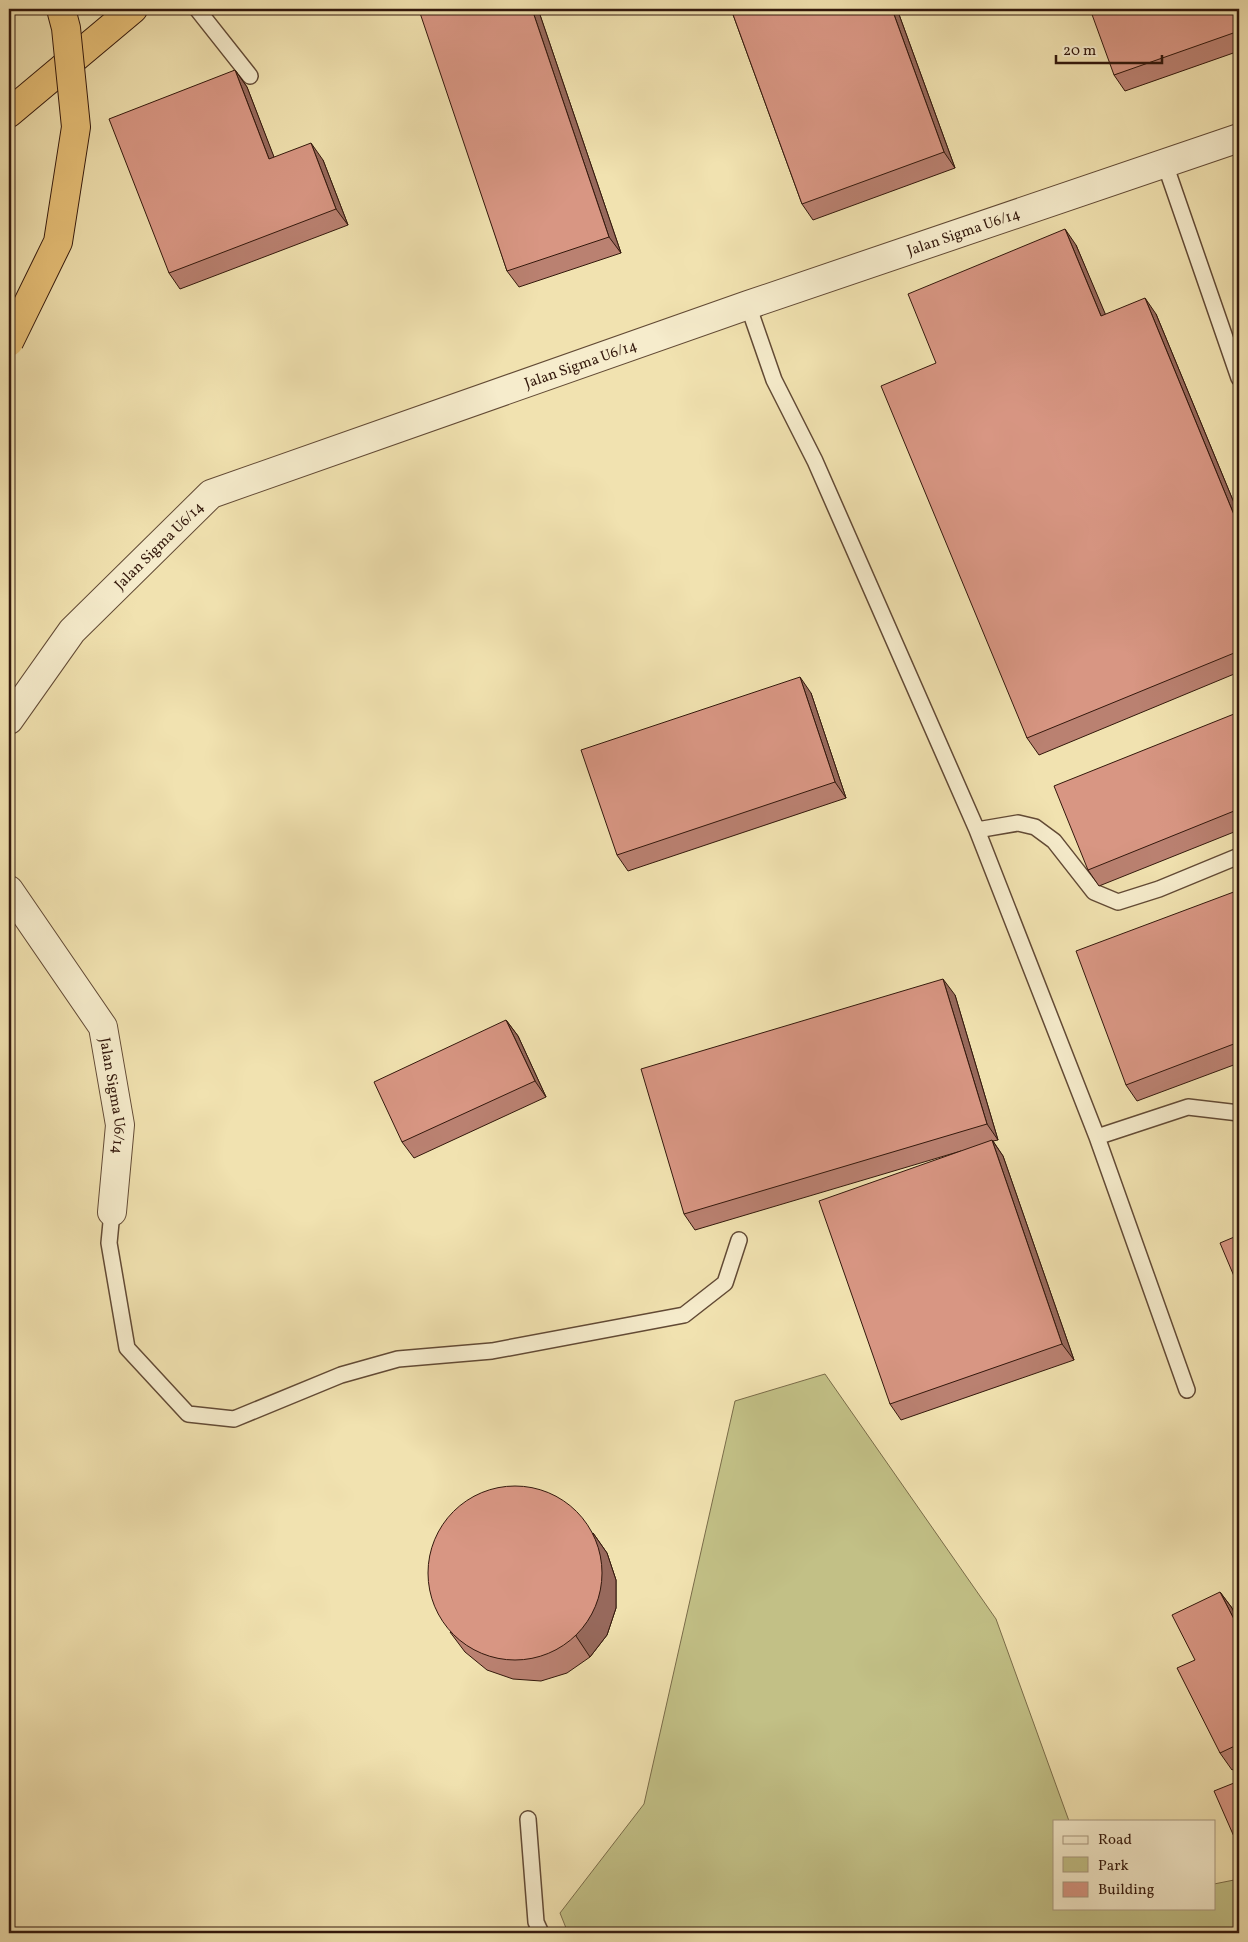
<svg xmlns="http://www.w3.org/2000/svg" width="1248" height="1942" viewBox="0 0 1248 1942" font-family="Vollkorn,serif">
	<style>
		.green { fill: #c2c086; stroke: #7a6c49 }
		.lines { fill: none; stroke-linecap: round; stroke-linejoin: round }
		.service-casing { stroke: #624a35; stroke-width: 18 }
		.minor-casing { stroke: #624a35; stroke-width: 30 }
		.trunk-casing { stroke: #33180c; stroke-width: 30 }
		.service { stroke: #f6eccc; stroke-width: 15 }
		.minor { stroke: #f6eccc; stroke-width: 28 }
		.trunk { stroke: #e8c178; stroke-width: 28 }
		.trunk-bridge-casing { stroke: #33180c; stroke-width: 30; stroke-linecap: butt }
		.trunk-bridge { stroke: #e8c178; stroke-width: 28 }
		.wall { fill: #ba8171; stroke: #33180c }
		.shaded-wall { fill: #97695c; stroke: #33180c }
		.building { fill: #d89683; stroke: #33180c }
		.labels { text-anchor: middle; stroke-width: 4.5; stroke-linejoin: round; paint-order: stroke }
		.street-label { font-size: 15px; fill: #33180c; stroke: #f6eccc }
	</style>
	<rect width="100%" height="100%" fill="#f1e2b0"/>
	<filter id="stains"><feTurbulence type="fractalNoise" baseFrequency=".004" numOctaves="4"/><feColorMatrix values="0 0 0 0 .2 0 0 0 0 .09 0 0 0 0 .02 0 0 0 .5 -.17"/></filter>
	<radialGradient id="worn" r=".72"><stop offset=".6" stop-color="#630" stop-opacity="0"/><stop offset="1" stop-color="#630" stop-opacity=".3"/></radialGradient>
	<path class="green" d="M825 1374 996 1619 1069 1821H1054V1908H1214V1884L1239 1879V1933H568L560 1913 644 1804 735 1401Z"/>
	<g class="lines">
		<g class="service-casing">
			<path id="service" d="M197 9 250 76
				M1165 164 1239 378
				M748 305 774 380 815 461 977 830 1097 1137 1187 1390
				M977 830 1018 823 1035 827 1054 841 1094 892 1118 902 1159 889 1239 856
				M1097 1137 1188 1107 1239 1113
				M112 1212 109 1243 127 1348 188 1414 234 1419 341 1375 398 1359 492 1351 684 1315 725 1283 739 1240
				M528 1819 536 1922 541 1933"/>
		</g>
		<g class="minor-casing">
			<g id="minor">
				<path id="s1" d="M9 720 72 631 211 494 748 305 1239 138"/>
				<path id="s2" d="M9 890 103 1027 120 1125 112 1212"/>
			</g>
		</g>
		<g class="trunk-casing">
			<path id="trunk" d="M9 113 133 9"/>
		</g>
		<use href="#service" class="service"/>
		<use href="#minor" class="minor"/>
		<use href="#trunk" class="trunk"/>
		<g class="trunk-bridge-casing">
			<path id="trunk-bridge" d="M9 342 58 242 76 127 66 28 61 9"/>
		</g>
		<use href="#trunk-bridge" class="trunk-bridge"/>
	</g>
	<path class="wall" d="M422 9H538L621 253 519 287 507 271Z
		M731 9H897L955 168 813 220 802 204Z
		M1239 9V51L1125 91 1114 75Z
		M235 70 247 87 274 158 323 160 348 225 180 289 169 273Z
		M1076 245 1105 315 1156 314 1239 515V672L1039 755 1027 738 936 363Z
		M811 693 846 798 628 871 617 855Z
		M1239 712V830L1099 886 1088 870Z
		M1239 890V1063L1137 1101 1126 1085Z
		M955 995 998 1140 993 1141 1003 1156 1074 1360 901 1420 890 1404 961 1151 695 1230 684 1214Z
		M506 1020 518 1036 546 1097 414 1158 402 1142Z
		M593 1533 607 1553 616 1580V1608L607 1635 590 1657 567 1673 541 1681 513 1679 487 1670 465 1652 450 1632Z
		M1220 1592 1232 1608 1239 1623V1766L1232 1770 1220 1753Z"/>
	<path class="shaded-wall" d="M532 9H538L621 253 609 237Z
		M892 9H897L955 168 944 152Z
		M235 70 247 87 281 175 269 159Z
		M311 143 323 160 348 225 336 209Z
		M1065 229 1076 245 1113 332 1101 316Z
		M1145 298 1156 314 1239 515V527Z
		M800 677 811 693 846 798 835 782Z
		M943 979 955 995 998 1140 987 1124Z
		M506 1020 518 1036 546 1097 535 1081Z
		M992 1140 1003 1156 1074 1360 1062 1344Z
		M593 1533 607 1553 616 1580V1608L607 1635 590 1657 576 1636Z
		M1220 1592 1232 1608 1239 1623V1629Z"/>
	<path class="building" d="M422 9H532L609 237 507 271 419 10Z
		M731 9H892L944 152 802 204Z
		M1090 9H1239V31L1114 75Z
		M235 70 269 159 311 143 336 209 169 273 109 119Z
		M1065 229 1101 316 1145 298 1239 527V651L1027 738 881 386 936 363 908 294Z
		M800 677 835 782 617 855 581 750Z
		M1239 712V809L1088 870 1054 786Z
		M1239 890V1042L1126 1085 1076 951Z
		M943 979 987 1124 684 1214 641 1069Z
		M506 1020 535 1081 402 1142 374 1082Z
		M992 1140 1062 1344 890 1404 819 1201Z
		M1239 1235V1288L1220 1243Z
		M428 1573a87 87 0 1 1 174 0a87 87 0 1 1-174 0Z
		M1220 1592 1239 1629V1744L1220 1753 1177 1668 1195 1660 1172 1615Z
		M1239 1781V1848L1214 1791Z"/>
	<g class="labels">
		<g class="street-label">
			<text dy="5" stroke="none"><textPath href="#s1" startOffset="1101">Jalan Sigma U6/14</textPath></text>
			<text dy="5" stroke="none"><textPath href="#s1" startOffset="696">Jalan Sigma U6/14</textPath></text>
			<text dy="5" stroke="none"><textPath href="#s1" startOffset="231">Jalan Sigma U6/14</textPath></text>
			<text dy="5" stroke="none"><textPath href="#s2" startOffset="236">Jalan Sigma U6/14</textPath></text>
		</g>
	</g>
	<rect width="1248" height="1942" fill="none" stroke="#f1e2b0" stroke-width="30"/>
	<rect x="10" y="10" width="1228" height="1922" fill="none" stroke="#33180c" stroke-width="2.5"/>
	<rect x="15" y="15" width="1218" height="1912" fill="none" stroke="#33180c"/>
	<rect x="1053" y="1820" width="162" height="90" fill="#f6eccc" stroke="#a8977f"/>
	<rect x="1063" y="1836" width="25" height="8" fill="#f6eccc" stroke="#a8977f"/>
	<text x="1098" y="1844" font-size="15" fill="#33180c">Road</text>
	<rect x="1063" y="1857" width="25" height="15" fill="#c2c086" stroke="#a8977f"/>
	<text x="1098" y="1870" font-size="15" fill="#33180c">Park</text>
	<rect x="1063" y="1882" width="25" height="15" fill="#d89683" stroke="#a8977f"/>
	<text x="1098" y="1894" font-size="15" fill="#33180c">Building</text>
	<path d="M1056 55v8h106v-8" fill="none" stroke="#33180c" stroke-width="2.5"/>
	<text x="1063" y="55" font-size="15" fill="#33180c" stroke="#f6eccc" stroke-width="4" paint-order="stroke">20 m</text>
	<rect width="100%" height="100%" filter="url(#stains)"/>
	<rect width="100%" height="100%" fill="url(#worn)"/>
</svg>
